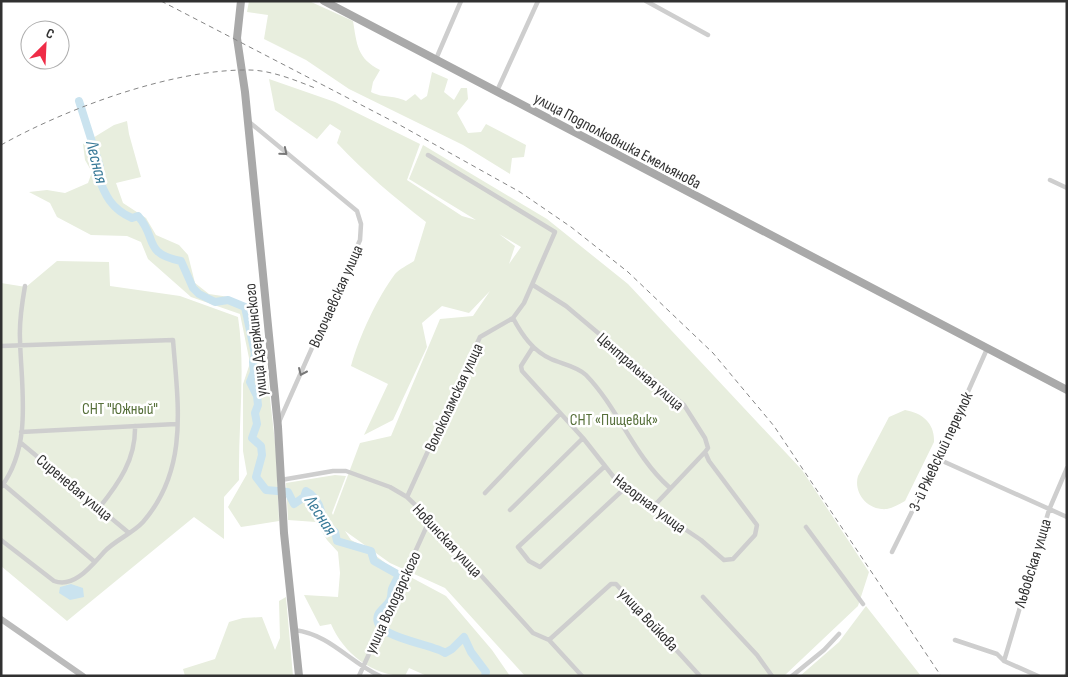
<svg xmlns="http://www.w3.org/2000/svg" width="1068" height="677" viewBox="0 0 1068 677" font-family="'Sofia Sans Condensed',sans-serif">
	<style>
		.green { fill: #e8eede; fill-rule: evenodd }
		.water { fill: #cae3ef }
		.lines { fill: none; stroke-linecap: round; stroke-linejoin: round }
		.river { stroke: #cae3ef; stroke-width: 8 }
		.street { stroke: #cecece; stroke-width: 4.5 }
		.secondary { stroke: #bbb; stroke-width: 6 }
		.primary { stroke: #a9a9a9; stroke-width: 8 }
		.rail { stroke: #868686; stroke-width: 1; stroke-dasharray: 5 4; stroke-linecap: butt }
		.oneway { stroke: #787878 }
		.labels { text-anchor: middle; stroke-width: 5; stroke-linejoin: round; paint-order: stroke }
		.street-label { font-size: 16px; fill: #313131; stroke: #fff }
		.park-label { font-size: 16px; fill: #57703b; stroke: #fff }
		.water-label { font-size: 18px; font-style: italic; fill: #397a98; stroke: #fff }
	</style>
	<rect width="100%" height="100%" fill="#fff"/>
	<path class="green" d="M249 1H309L353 21C357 45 357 58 380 70L373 82 371 92C385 99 391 94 406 101L415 94 421 100 427 96 432 72 448 79 444 92 454 100 461 88H467L468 99 457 113 468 133 481 132 486 124 526 145 524 157 512 158 510 174 463 145 349 89 306 60 264 39 268 15 247 12Z
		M269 79 335 102 420 144 407 180 462 216 476 220 409 179 423 145 547 219 628 284 802 470 869 572 858 606 784 676H525L445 588 390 563 345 531 351 540 363 546 388 565 446 596 492 650 510 676H427L409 668 405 676C373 676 343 653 331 624L320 626 304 595 338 597 340 573 338 552 327 540 316 522 288 520 286 483 335 475 346 476 332 513 333 515 360 443 391 436 440 319 473 316 490 291 469 313 442 306 422 323 427 347 393 420 364 435 388 384 351 366C359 337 377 298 395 274 399 269 408 265 414 261L426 222C394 197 365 173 337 143L341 131 330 124 317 139 275 110ZM499 234 521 247 509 264 515 246Z
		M127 121 129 134 141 177 116 183 123 203 146 218 156 235 179 245 188 255 195 283 209 294 229 297 260 311 276 451 279 521 241 527 228 507 247 474 243 451V384L250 363 240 314 191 297 148 259 141 242 127 236 91 235 57 217 50 203 29 192 47 190 65 193 88 183 92 172 85 160 83 144 114 125Z
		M57 261 109 262 110 286 180 296 238 317C246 370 238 426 239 480L224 497V539L194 517 67 621 1 566V283L26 287Z
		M905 410C923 413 935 424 934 442L905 501C899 504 893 508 887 509 868 511 853 493 858 476L889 417Z
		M286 597 293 676H185L183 669 215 659 229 622 243 618 262 617 275 650 280 638 279 601Z
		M866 606 921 676H800L839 642Z"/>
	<path class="water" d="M71 584 83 588 84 597 70 600 59 593 60 587Z"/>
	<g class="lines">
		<path class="river" d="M79 101 100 167 97 174C105 195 111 209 132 218L138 216C158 238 142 253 181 261L193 288 199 294 215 302 228 300 245 307 255 354 253 362 254 372 250 382 257 396 258 405 255 413 257 424 252 438 261 446 262 455 256 477 266 490 288 492 294 504 304 497 306 491C318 497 322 510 323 523L335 532 337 541 371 551 374 561 399 575C397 579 394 584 392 589 391 592 392 596 390 600 387 606 380 610 378 615 370 638 435 644 445 653L452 649 464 637 471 652 486 672 485 676"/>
		<path class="street" d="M646 1 708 35
			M436 59 461 1
			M497 91 538 1
			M248 121 357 211 361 224 360 240 279 422
			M1050 180 1067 188
			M533 285 566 306 684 405 705 438 708 448 705 452 709 461 757 525 755 535 733 559 724 560 701 540 646 503 634 490 620 485 583 438 522 371 521 366 533 347
			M513 318C522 335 533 351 551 359 562 364 577 366 586 375 618 408 634 456 669 487
			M1 346 173 340C178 405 189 469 143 522 132 534 115 540 104 552 92 565 74 589 54 581L1 540
			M21 432 176 424
			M21 443 129 533
			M938 459 1067 517
			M604 467 518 547 529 561 540 567 625 488
			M281 480 333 471H346L390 487 407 497 430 519 533 633 549 640 582 676
			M3 484 95 562
			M1 487C33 445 21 387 20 339 19 321 22 303 25 286
			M485 493 560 414
			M407 497 480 337 513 318 524 303 555 232 428 155
			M99 508C119 483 136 459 135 426
			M652 508 705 452
			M510 510 583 438
			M806 527 863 604
			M892 552 938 459 987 349
			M703 597 757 655 772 676
			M295 630C331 635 349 662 380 676
			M549 640 611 584H616L700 676
			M955 640 997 654 1004 661 1038 676
			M1004 661 1049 510 1067 468
			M359 676 430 519
			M792 676 824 650 839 634
			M1066 676 1067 674"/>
		<path class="secondary" d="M1 619 83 676"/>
		<path class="primary" d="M241 1 237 38 245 92 278 427 284 533 299 676
			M324 1 1067 390"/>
		<path class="rail" d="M161 1 398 124 520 192 571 227 628 272 713 353 774 426 941 676
			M1 145C67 108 173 69 249 70 270 70 295 80 315 88"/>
	</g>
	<defs><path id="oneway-chevron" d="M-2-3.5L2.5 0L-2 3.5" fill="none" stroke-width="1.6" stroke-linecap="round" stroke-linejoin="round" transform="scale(1.25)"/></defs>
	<g class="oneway">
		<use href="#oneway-chevron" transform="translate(284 152) rotate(40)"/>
		<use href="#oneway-chevron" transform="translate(302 372) rotate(114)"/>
	</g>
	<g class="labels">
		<g class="street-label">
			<text transform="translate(618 140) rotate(28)" y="6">улица Подполковника Емельянова</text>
			<text transform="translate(335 296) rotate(-66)" y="6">Волочаевская улица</text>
			<text transform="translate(255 340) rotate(-96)" y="6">улица Дзержинского</text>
			<text transform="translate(641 371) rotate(41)" y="6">Центральная улица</text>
			<text transform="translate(453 397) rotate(-65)" y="6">Волоколамская улица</text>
			<text transform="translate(940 451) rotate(-65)" y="6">3-й Ржевский переулок</text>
			<text transform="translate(75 487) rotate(40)" y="6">Сиреневая улица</text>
			<text transform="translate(650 503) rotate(37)" y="6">Нагорная улица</text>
			<text transform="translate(448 540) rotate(47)" y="6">Новинская улица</text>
			<text transform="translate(1032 563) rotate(-73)" y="6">Львовская улица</text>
			<text transform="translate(392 602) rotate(-65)" y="6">улица Володарского</text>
			<text transform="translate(649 619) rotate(47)" y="6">улица Войкова</text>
		</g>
		<g class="park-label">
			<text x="120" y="414">СНТ "Южный"</text>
			<text x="614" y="425">СНТ «Пищевик»</text>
		</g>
		<g class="water-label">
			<text transform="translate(97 162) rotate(76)" y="6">Лесная</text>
			<text transform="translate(321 515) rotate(57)" y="6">Лесная</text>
		</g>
	</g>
	<rect width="1068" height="677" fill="none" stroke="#313131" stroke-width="5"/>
	<g transform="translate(45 45) rotate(24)"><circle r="24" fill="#ffffff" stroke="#adadad"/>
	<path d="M0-4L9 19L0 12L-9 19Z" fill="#ef2c47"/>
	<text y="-8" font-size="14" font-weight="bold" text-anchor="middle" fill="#313131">С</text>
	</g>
</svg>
